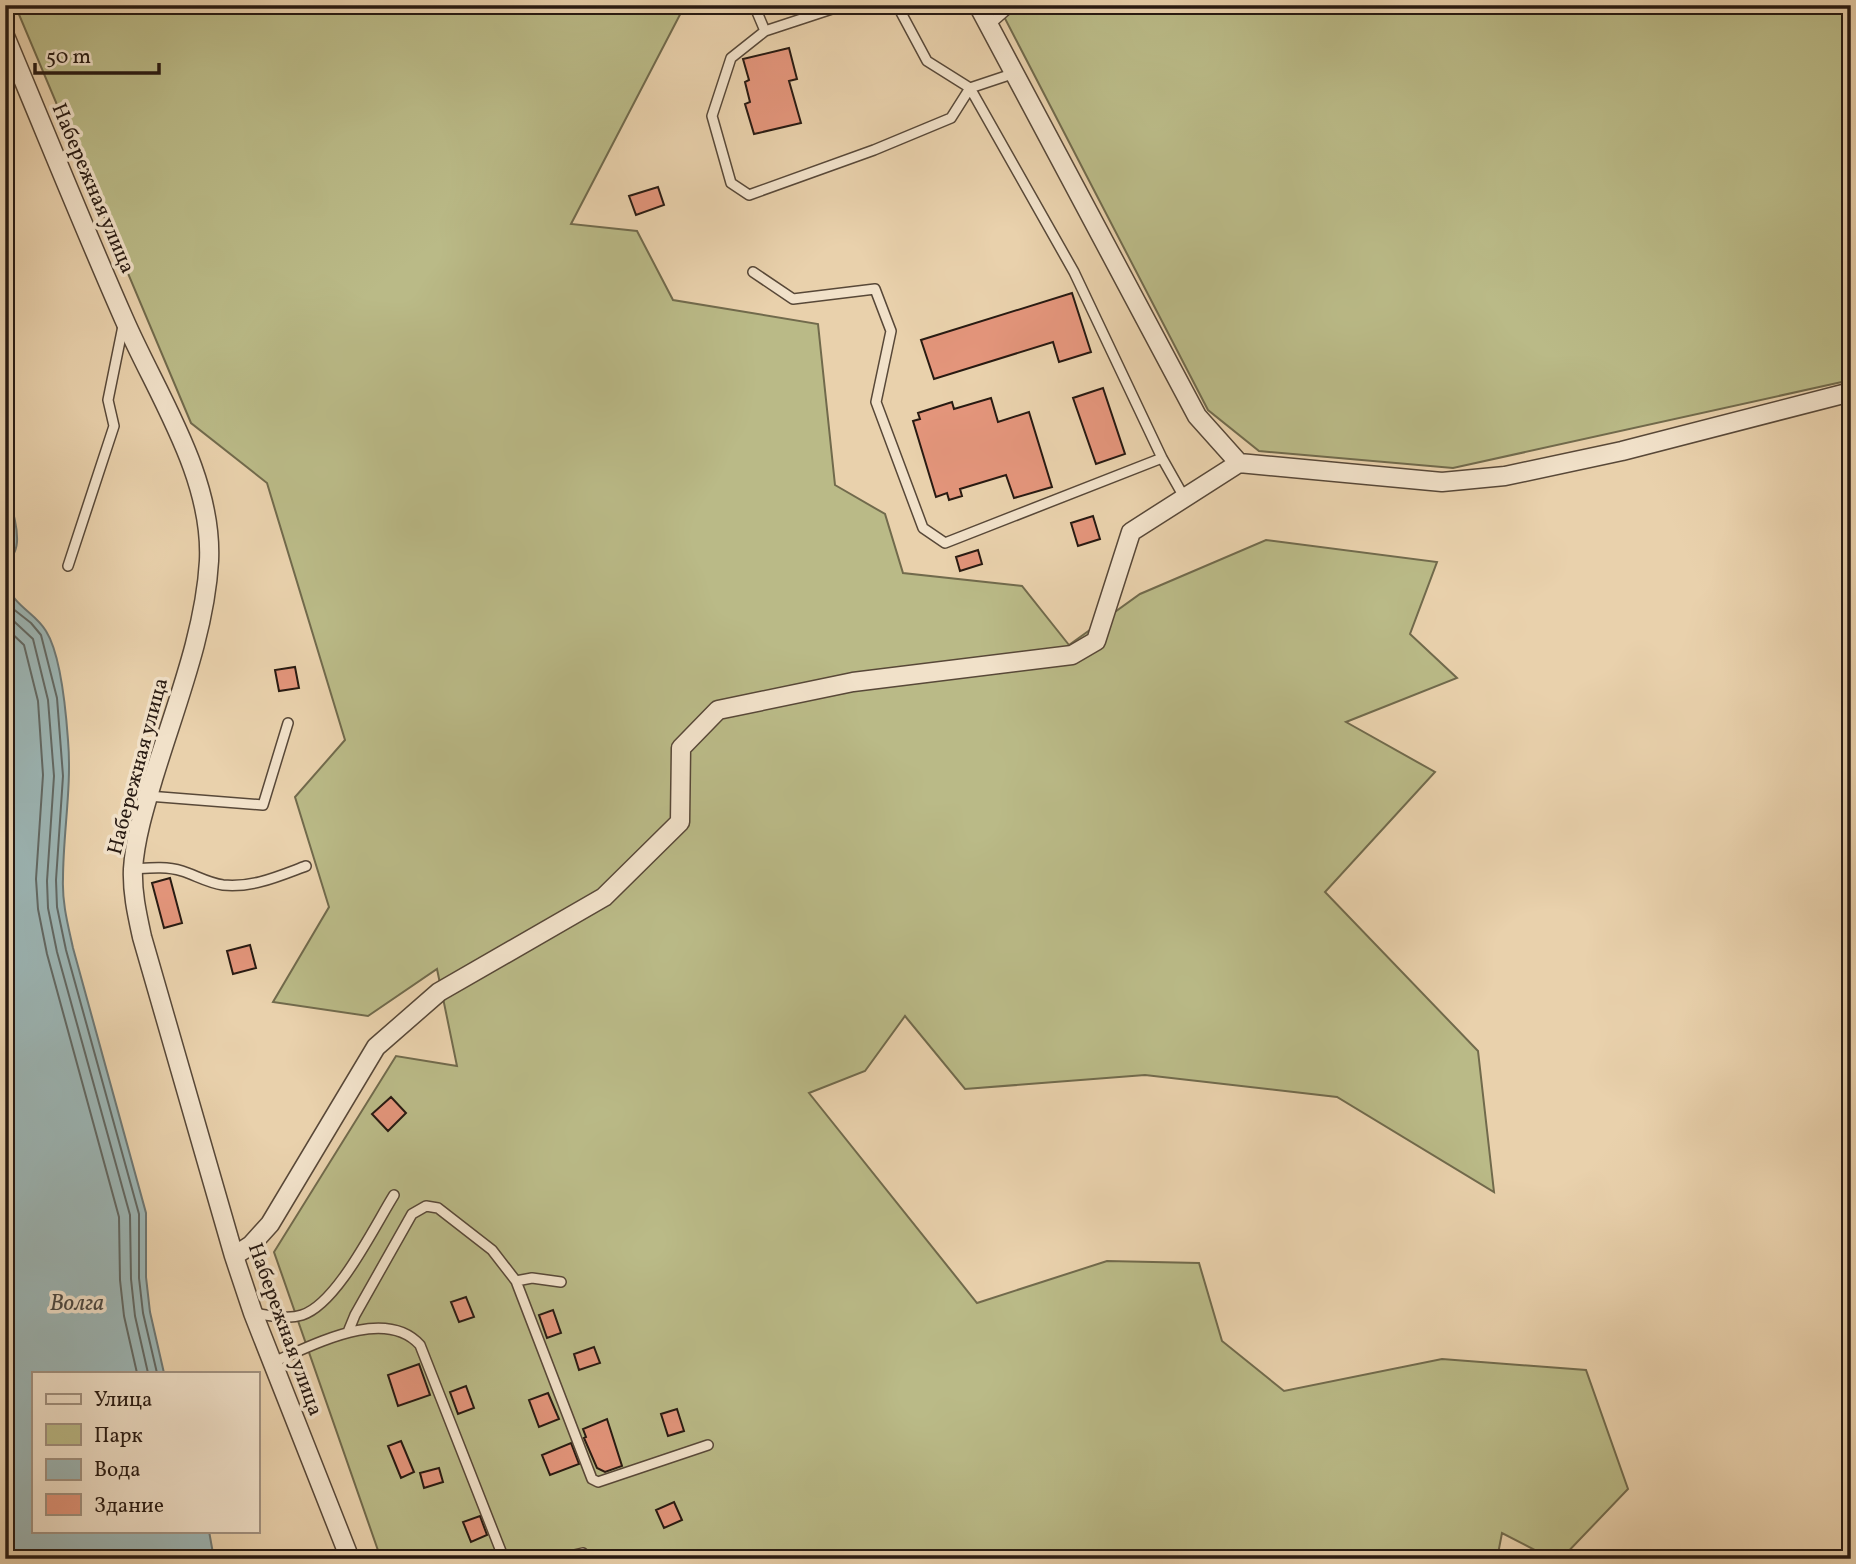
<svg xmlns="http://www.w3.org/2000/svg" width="1856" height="1564" viewBox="0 0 1856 1564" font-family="Vollkorn,serif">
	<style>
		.green { fill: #baba87; stroke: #716a4c; stroke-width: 2 }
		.water { fill: #9cb5b4; stroke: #6e7773; stroke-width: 2 }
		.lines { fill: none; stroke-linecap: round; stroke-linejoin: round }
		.shore { stroke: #626863; stroke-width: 2 }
		.building { fill: #e3957b; stroke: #281a12; stroke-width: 2 }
		.service-casing { stroke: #584838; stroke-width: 12 }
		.minor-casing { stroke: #584838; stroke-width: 21 }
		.service { stroke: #f1e1c9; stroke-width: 9 }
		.minor { stroke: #f1e1c9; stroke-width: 18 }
		.labels { text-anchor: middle; stroke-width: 7; stroke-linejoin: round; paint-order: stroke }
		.street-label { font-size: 21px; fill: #281a12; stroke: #f1e1c9 }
		.water-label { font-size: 23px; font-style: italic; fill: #4b4843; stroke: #f1e1c9 }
	</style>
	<rect width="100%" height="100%" fill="#e9d1ac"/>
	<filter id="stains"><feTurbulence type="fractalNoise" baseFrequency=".00286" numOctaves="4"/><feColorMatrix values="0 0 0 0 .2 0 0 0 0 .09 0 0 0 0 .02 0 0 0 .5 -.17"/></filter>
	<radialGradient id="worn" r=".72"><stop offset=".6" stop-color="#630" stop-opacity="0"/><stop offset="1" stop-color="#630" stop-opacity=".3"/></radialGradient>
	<path class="green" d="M15 5H685L571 224 637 231 673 300 818 324 835 485 885 514 903 573 1022 586 1069 645 1140 594 1266 540 1437 562 1410 634 1457 678 1346 722 1435 772 1325 892 1478 1051 1494 1192 1337 1097 1145 1075 965 1089 905 1016 865 1071 809 1093 977 1303 1107 1261 1199 1263 1222 1341 1284 1391 1442 1359 1586 1370 1628 1489 1561 1559H1552L1502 1533 1497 1559H381L274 1252 396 1056 457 1066 437 969 368 1016 273 1002 329 907 295 797 345 740 267 483 191 423Z
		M998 5H1851V380L1453 468 1259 451 1208 410Z"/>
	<path class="water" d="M5 485C10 503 18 523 17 542 16 560 3 561 7 582 11 605 35 612 46 631 61 655 66 712 68 740 72 787 63 833 63 879 62 903 68 925 73 948L146 1213V1277L150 1312 164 1373H33V1531H209L214 1559H5Z"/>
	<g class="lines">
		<path class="shore" d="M5 597 12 608 31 623 41 635 57 698 63 776 56 880 57 907 66 950 139 1214V1278L143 1313 157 1373
			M5 613 33 639 48 700 54 776 47 881 48 908 57 952 130 1215 131 1279 135 1316 148 1373
			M5 627 24 645 38 701 43 775 36 879 38 909 47 954 119 1217 120 1280 124 1316 137 1373"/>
	</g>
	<path class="building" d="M789 48 797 79 789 81 801 123 754 134 745 104 750 102 745 82 749 80 743 59Z
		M658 187 664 205 636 215 629 196Z
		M1072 293 1091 352 1059 362 1053 342 934 379 921 340Z
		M1103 388 1125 454 1096 464 1073 398Z
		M991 398 998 422 1029 412 1052 487 1014 498 1006 475 960 489 962 496 949 500 947 493 936 497 913 421 920 419 918 413 952 402 954 409Z
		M1093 516 1100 539 1078 546 1071 523Z
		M978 550 982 564 960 571 956 557Z
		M295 667 299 688 279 691 275 670Z
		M170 878 182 923 164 928 152 883Z
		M250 945 256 968 233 974 227 951Z
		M391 1097 406 1113 388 1131 372 1114Z
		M466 1297 474 1317 459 1322 451 1302Z
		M553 1310 561 1333 547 1338 539 1315Z
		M594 1347 600 1363 579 1370 574 1354Z
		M419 1364 430 1395 398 1406 388 1375Z
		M466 1386 474 1408 458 1414 450 1392Z
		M548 1393 559 1419 539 1427 529 1400Z
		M677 1409 684 1431 668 1436 661 1414Z
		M607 1419 622 1466 605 1472 597 1468 584 1438 586 1437 583 1429Z
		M401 1441 414 1472 401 1478 388 1446Z
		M571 1443 579 1464 550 1475 542 1455Z
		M439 1468 443 1482 424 1488 420 1473Z
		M674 1502 682 1520 664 1528 656 1510Z
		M480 1516 487 1535 471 1542 463 1522Z"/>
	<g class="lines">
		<g class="service-casing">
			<path id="service" d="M754 5 765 31
				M844 5 765 31 731 58 712 116 731 183 749 195 874 150 951 118 970 88 927 61 897 5
				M988 26 1012 5
				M1015 73 970 88 1074 272 1162 458 1184 497
				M753 272 793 299 875 289 891 331 876 402 923 528 945 543 1162 458
				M68 566 114 426 108 400 123 326
				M148 796 263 805 288 723
				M133 869C149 868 166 866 182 871 195 875 208 883 223 885 253 888 279 876 306 866
				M516 1281 532 1278 561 1282
				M253 1313C268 1315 287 1320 302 1315 337 1304 374 1227 394 1195
				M348 1332 355 1315 412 1214 426 1206 438 1208 492 1250 516 1281 592 1479 598 1482 708 1445
				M271 1363C310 1347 384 1305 420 1345L504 1559
				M556 1559 583 1553"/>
		</g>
		<g class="minor-casing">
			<path id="minor" d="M978 5 1197 416 1239 463 1442 482 1505 476 1622 451 1851 392
				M5 36C45 131 83 226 124 319 157 395 213 476 209 561 205 633 175 707 154 776 145 806 135 838 133 869 132 892 137 914 142 937L234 1256 253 1313 350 1559
				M234 1256 251 1245 270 1224 376 1047 439 992 604 897 680 822 681 748 718 710 853 682 1072 655 1096 641 1131 532 1239 463"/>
		</g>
		<use href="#service" class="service"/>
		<use href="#minor" class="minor"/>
	</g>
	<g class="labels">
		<g class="street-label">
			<text transform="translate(94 188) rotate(67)" y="7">Набережная улица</text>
			<text transform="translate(137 766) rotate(-75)" y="7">Набережная улица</text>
			<text transform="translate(286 1329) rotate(70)" y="7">Набережная улица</text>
		</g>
		<g class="water-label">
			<text x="77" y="1310">Волга</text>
		</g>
	</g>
	<rect width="1856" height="1564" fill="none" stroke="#e9d1ac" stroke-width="28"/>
	<rect x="7" y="7" width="1842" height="1550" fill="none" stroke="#281a12" stroke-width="3.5"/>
	<rect x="14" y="14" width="1828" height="1536" fill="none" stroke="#281a12" stroke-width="2"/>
	<rect x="32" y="1372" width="228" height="161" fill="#f1e1c9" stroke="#a19180" stroke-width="2"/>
	<rect x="46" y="1394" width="35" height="10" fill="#f1e1c9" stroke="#a19180" stroke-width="2"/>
	<text x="94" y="1406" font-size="21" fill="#281a12">Улица</text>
	<rect x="46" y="1424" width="35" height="21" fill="#baba87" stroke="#a19180" stroke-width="2"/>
	<text x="94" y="1442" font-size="21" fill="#281a12">Парк</text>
	<rect x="46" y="1459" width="35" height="21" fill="#9cb5b4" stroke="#a19180" stroke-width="2"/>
	<text x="94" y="1476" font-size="21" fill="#281a12">Вода</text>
	<rect x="46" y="1494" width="35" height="21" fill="#e3957b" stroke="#a19180" stroke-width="2"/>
	<text x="94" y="1512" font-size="21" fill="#281a12">Здание</text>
	<path d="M35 63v10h124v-10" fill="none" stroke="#281a12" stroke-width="3.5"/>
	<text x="46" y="63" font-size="21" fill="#281a12" stroke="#f1e1c9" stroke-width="5" paint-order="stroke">50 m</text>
	<rect width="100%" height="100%" filter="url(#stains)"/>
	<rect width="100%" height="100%" fill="url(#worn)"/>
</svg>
